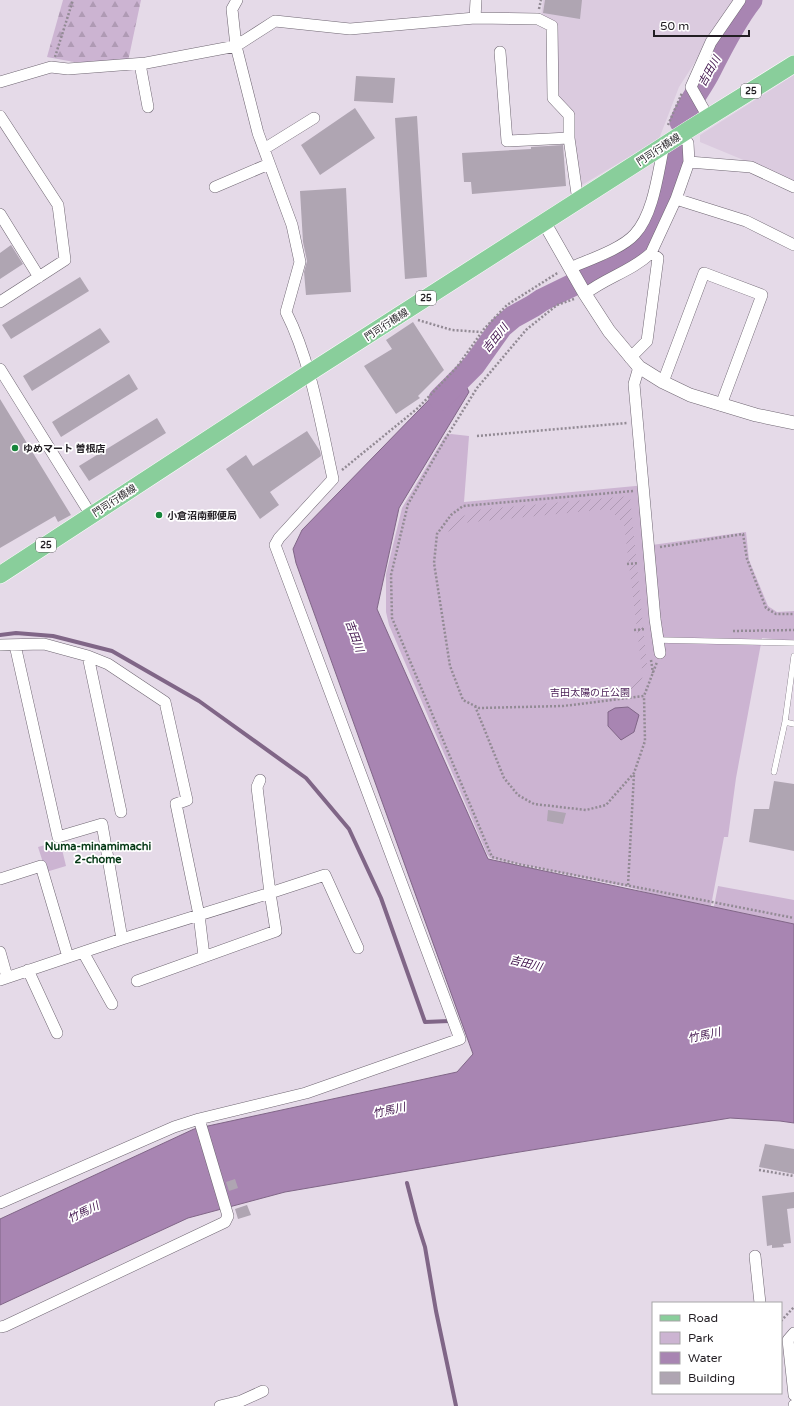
<svg xmlns="http://www.w3.org/2000/svg" width="794" height="1406" viewBox="0 0 794 1406" font-family="'Varela Round','Noto Sans JP',sans-serif">
	<style>
		.built { fill: #dbcbdf }
		.green { fill: #ccb4d2 }
		.forest { fill: url(#forest-firs) }
		.garden { fill: url(#garden-furrows) }
		.water { fill: #a885b2; stroke: #806687 }
		.lines { fill: none; stroke-linecap: round; stroke-linejoin: round }
		.stream { stroke: #806687; stroke-width: 4 }
		.river { stroke: #a885b2; stroke-width: 23 }
		.building { fill: #afa5b2 }
		.service-casing { stroke: #6f6672; stroke-width: 6 }
		.minor-casing { stroke: #6f6672; stroke-width: 12 }
		.tertiary-casing { stroke: #6f6672; stroke-width: 14 }
		.primary-casing { stroke: #fff; stroke-width: 18 }
		.path { stroke: #928a94; stroke-width: 2.5; stroke-dasharray: 2 2; stroke-linecap: butt }
		.service { stroke: #fff; stroke-width: 5.5 }
		.minor { stroke: #fff; stroke-width: 11 }
		.tertiary { stroke: #fff; stroke-width: 13 }
		.primary { stroke: #89ce9b; stroke-width: 17 }
		.poi-dot { fill: #17843b; stroke: #fff; stroke-width: 1.5 }
		.labels { text-anchor: middle; stroke-width: 3.5; stroke-linejoin: round; paint-order: stroke }
		.shield { fill: #fff; stroke: #646265; stroke-width: 1 }
		.shield-label { font-size: 9px; font-weight: bold; fill: #221e23 }
		.street-label { font-size: 10px; fill: #221e23; stroke: #fff }
		.poi-label { font-size: 10px; font-weight: bold; fill: #221e23; stroke: #fff; text-anchor: start }
		.park-label { font-size: 10px; fill: #461952; stroke: #fff }
		.water-label { font-size: 11px; font-style: italic; fill: #3e104a; stroke: #fff }
		.neighbourhood-label { font-size: 11px; font-weight: bold; fill: #043815; stroke: #fff }
	</style>
	<defs>
		<pattern id="forest-firs" width="22" height="20" patternUnits="userSpaceOnUse"><rect width="22" height="20" fill="#ccb4d2"/><path d="M5 1l3.5 6h-7zM16 11l3.5 6h-7z" fill="#af9ab4"/></pattern>
		<pattern id="garden-furrows" width="10" height="10" patternUnits="userSpaceOnUse"><rect width="10" height="10" fill="#ccb4d2"/><path d="M-1 1l2-2M0 10L10 0M9 11l2-2" fill="none" stroke="#af9ab4"/></pattern>
	</defs>
	<rect width="100%" height="100%" fill="#e5dae8"/>
	<path class="built" d="M543 0H735L679 87 659 139 582 185 574 140 557 97 554 24 541 16Z
		M794 75V181L700 142V135Z"/>
	<path class="green" d="M451 434 469 436 464 502 646 485 652 545 746 532 749 560 768 606 777 612 794 611V641L762 638 736 778 728 837H724L710 911 628 887 490 858 487 854 389 625 386 612V574L402 508 445 436Z
		M60 841 66 866 46 872 38 847Z
		M718 886 794 900V926L713 911Z"/>
	<path class="forest" d="M63 0H141L127 66 74 62 47 57Z"/>
	<path class="garden" d="M630 496 647 665 639 686 623 695 606 697 605 694 629 690 642 670 624 524 609 509 463 523 448 532 456 520 475 510Z"/>
	<path class="water" d="M458 370 469 392 399 508 377 609 488 859 794 924V1123L780 1121 730 1118 501 1155 285 1192 188 1218 0 1305V1219L194 1129 457 1072 473 1054 296 563 293 549 302 530Z
		M628 707 639 715 634 732 621 740 608 726V712L615 708Z"/>
	<g class="lines">
		<path class="stream" d="M0 635 16 633 53 636 112 651 199 701 306 778 349 829 381 898 425 1022 449 1021
			M407 1183 417 1222 425 1247 436 1311 456 1406"/>
		<path class="river" d="M681 122C688 103 701 88 710 70 721 48 736 19 751 0
			M440 399 474 365 501 327 513 317 533 306 542 300 583 280 613 269 634 254 648 233 663 198 675 150"/>
	</g>
	<path class="building" d="M545 0H582L580 19 543 13Z
		M356 76 395 78 393 103 354 101Z
		M355 108 375 138 320 175 301 145Z
		M417 116 427 277 405 279 395 118Z
		M563 145 566 186 472 194 471 182H464L462 153 531 149V147Z
		M346 188 351 292 306 295 304 272 307 261 303 242 300 191Z
		M11 245 23 264 0 279V253Z
		M80 277 89 291 11 339 2 325Z
		M413 322 444 370 418 396 420 398 396 414 364 366 392 349 386 340Z
		M100 328 110 342 32 391 23 376Z
		M129 374 138 389 61 437 52 422Z
		M0 399 71 515 58 522 55 516 0 548Z
		M157 418 166 433 89 481 79 466Z
		M307 431 320 451 321 456 270 492 279 505 260 519 226 469 246 455 253 466Z
		M774 781 794 784V851L749 842 754 809H769Z
		M548 810 566 813 563 824 547 821Z
		M765 1144 794 1149V1174L759 1167Z
		M235 1179 238 1188 229 1191 226 1182Z
		M794 1192V1208L787 1209 791 1243 783 1244 784 1247 772 1248V1245L767 1246 762 1196Z
		M247 1205 251 1215 238 1219 235 1209Z"/>
	<g class="lines">
		<g class="service-casing">
			<path id="service" d="M658 640 794 643
				M785 722 794 724
				M774 772 785 722 794 656"/>
		</g>
		<g class="minor-casing">
			<path id="minor" d="M475 18 476 0
				M500 52 507 141 569 138
				M140 64 148 107
				M0 82 51 67 68 69 146 63 236 46 275 21 350 29 475 18 538 19 552 26 553 98 569 115V138L578 201
				M0 116 58 205 65 260 0 302
				M708 117 691 87 711 42 740 0
				M681 135 688 143 689 162 751 167 794 187
				M264 149 314 118
				M689 162 676 199 746 221 794 245
				M215 187 269 164
				M0 214 39 277
				M570 268C588 260 622 249 635 234 654 213 658 172 664 145
				M585 294C605 278 632 271 651 253
				M630 358 647 341 658 258 651 253 676 199
				M639 367 634 384 655 619 660 653
				M0 369 91 515
				M663 382 704 273 762 295 721 405
				M0 645 44 644 88 656 108 664 165 702 187 800 176 804 199 915 204 956
				M15 645 58 837 102 824 122 939
				M88 656 121 812
				M260 780 257 787 270 893 325 875 358 948
				M0 879 41 866 68 957
				M0 952 7 977
				M83 952 112 1004
				M28 970 57 1033
				M0 980 122 939 270 893 276 931 137 981
				M0 1203 174 1127 199 1119 306 1093 460 1039 275 545 279 538 333 479C321 425 311 361 286 312L300 262 292 225 258 133 236 46 232 9 237 0
				M755 1256 760 1303
				M0 1327 5 1326 225 1222 228 1216 199 1119
				M794 1333 788 1340 794 1395
				M220 1406 241 1401 263 1391
				M794 1406V1405"/>
		</g>
		<g class="tertiary-casing">
			<path id="tertiary" d="M544 222 585 294 609 331 639 367 663 382 690 395 756 415 794 423"/>
		</g>
		<g class="primary-casing">
			<path id="primary" d="M0 575 309 373 688 130 794 64"/>
		</g>
		<path class="path" d="M539 9 541 0
			M55 57 73 0
			M668 125 682 93
			M574 299 557 305 526 330 477 388 444 441 408 504 391 575 392 618 492 857 518 864 794 918
			M418 320 452 330 481 332
			M477 436 627 423
			M342 470 418 408 457 367 484 329 507 305 559 272
			M633 491 463 506 451 515 437 534 434 563 450 666 463 700 479 708 563 706 644 696 657 662
			M660 547 743 534 747 559 766 608 776 614H794
			M627 564 639 563
			M634 630 646 629
			M733 631 794 630
			M651 660 653 673
			M475 706 504 778 518 795 534 804 586 810 606 805 634 773 645 741 644 696
			M628 885 634 774
			M759 1170 794 1176
			M781 1321 794 1307"/>
		<use href="#service" class="service"/>
		<use href="#minor" class="minor"/>
		<use href="#tertiary" class="tertiary"/>
		<use href="#primary" class="primary"/>
	</g>
	<g class="poi-dot">
		<circle cx="15" cy="448" r="4"/>
		<circle cx="159" cy="515" r="4"/>
	</g>
	<g class="labels">
		<g class="shield">
			<rect x="741" y="84" width="20" height="14" rx="3"/>
			<rect x="416" y="291" width="20" height="14" rx="3"/>
			<rect x="36" y="538" width="20" height="14" rx="3"/>
		</g>
		<g class="shield-label">
			<text x="751" y="94">25</text>
			<text x="426" y="301">25</text>
			<text x="46" y="548">25</text>
		</g>
		<g class="street-label">
			<text transform="translate(658 149) rotate(-33)" y="4">門司行橋線</text>
			<text transform="translate(386 324) rotate(-33)" y="4">門司行橋線</text>
			<text transform="translate(114 500) rotate(-33)" y="4">門司行橋線</text>
		</g>
		<g class="poi-label">
			<text x="23" y="452">ゆめマート 曽根店</text>
			<text x="167" y="519">小倉沼南郵便局</text>
		</g>
		<g class="park-label">
			<text x="590" y="696">吉田太陽の丘公園</text>
		</g>
		<g class="water-label">
			<text transform="translate(709 71) rotate(-61)" y="4">吉田川</text>
			<text transform="translate(495 338) rotate(-51)" y="4">吉田川</text>
			<text transform="translate(355 636) rotate(70)" y="4">吉田川</text>
			<text transform="translate(526 963) rotate(14)" y="4">吉田川</text>
			<text transform="translate(704 1035) rotate(-13)" y="4">竹馬川</text>
			<text transform="translate(389 1110) rotate(-13)" y="4">竹馬川</text>
			<text transform="translate(83 1212) rotate(-26)" y="4">竹馬川</text>
		</g>
		<g class="neighbourhood-label">
			<text x="98" y="850">Numa-minamimachi<tspan x="98" dy="13">2-chome</tspan></text>
		</g>
	</g>
	<rect x="652" y="1302" width="130" height="92" fill="#ffffff" stroke="#a7a5a7"/>
	<rect x="660" y="1315" width="20" height="6" fill="#89ce9b" stroke="#a7a5a7"/>
	<text x="688" y="1322" font-size="12" fill="#221e23">Road</text>
	<rect x="660" y="1332" width="20" height="12" fill="#ccb4d2" stroke="#a7a5a7"/>
	<text x="688" y="1342" font-size="12" fill="#221e23">Park</text>
	<rect x="660" y="1352" width="20" height="12" fill="#a885b2" stroke="#a7a5a7"/>
	<text x="688" y="1362" font-size="12" fill="#221e23">Water</text>
	<rect x="660" y="1372" width="20" height="12" fill="#afa5b2" stroke="#a7a5a7"/>
	<text x="688" y="1382" font-size="12" fill="#221e23">Building</text>
	<path d="M654 30v6h95v-6" fill="none" stroke="#221e23" stroke-width="2"/>
	<text x="660" y="30" font-size="12" fill="#221e23" stroke="#ffffff" stroke-width="3" paint-order="stroke">50 m</text>
</svg>
